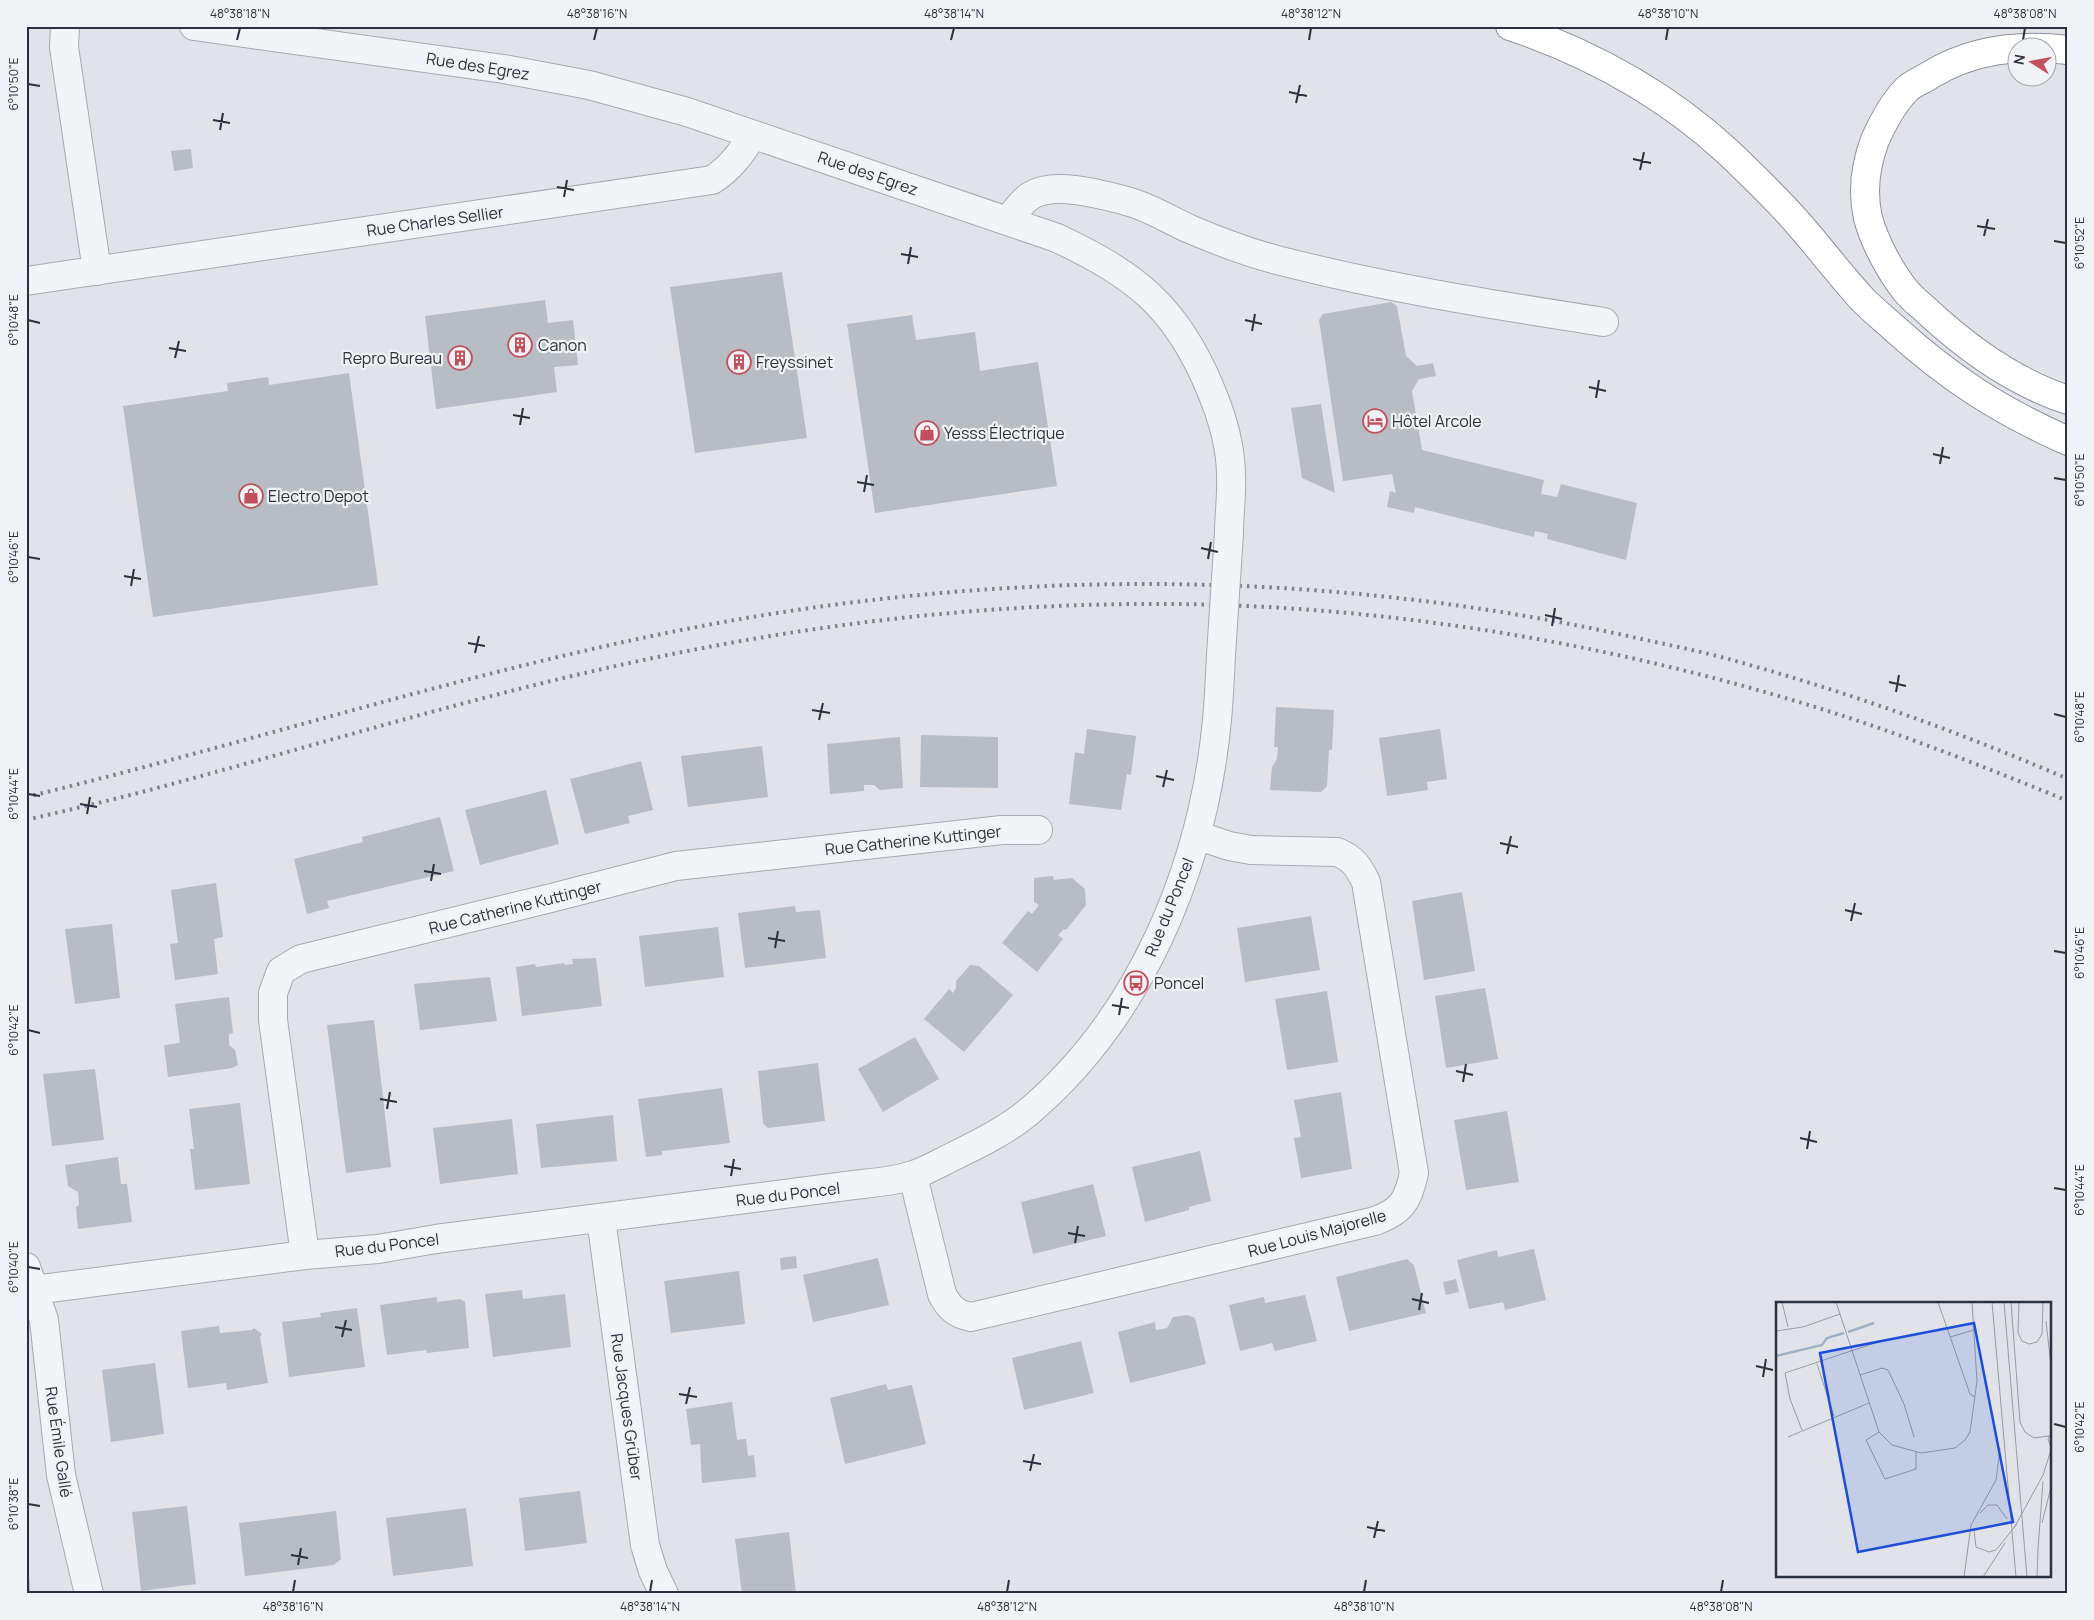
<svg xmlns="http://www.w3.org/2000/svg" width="2094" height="1620" viewBox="0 0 2094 1620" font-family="Manrope,sans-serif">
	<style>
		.building { fill: #b8bcc4 }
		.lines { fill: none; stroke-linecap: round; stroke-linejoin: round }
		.minor-casing { stroke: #a7aab2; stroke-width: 30 }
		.highway-casing { stroke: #8a909d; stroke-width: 30 }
		.minor { stroke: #f3f4f7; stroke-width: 28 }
		.highway { stroke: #fff; stroke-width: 28 }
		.rail { stroke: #7c8390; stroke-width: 4; stroke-dasharray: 2.5 5; stroke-linecap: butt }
		.minor-bridge-casing { stroke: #a7aab2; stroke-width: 30; stroke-linecap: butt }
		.minor-bridge { stroke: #f3f4f7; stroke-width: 28 }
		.ticks { fill: none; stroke: #2b313e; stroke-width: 2 }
		.labels { text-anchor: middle; stroke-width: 4.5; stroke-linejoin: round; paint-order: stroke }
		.street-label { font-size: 16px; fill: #2b313e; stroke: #f0f2f6 }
		.poi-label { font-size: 16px; fill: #2b313e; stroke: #f0f2f6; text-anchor: start }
		.inset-river { fill: none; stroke: #9fb0c5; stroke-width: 2.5 }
		.inset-road { fill: none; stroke: #989ca4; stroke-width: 1 }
		.view { fill: #1d4ed8; fill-opacity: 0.15; stroke: #1d4ed8; stroke-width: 2.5 }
		.inset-edge { fill: none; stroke: #2b313e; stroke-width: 2.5 }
		.neatline { fill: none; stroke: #2b313e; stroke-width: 2 }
		.ticks-label { font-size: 12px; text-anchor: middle; fill: #2b313e }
	</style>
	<rect width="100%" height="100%" fill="#e1e3e8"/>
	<path class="building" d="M191 149 193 168 174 171 171 151Z
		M782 272 807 438 695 453 670 287Z
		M545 300 548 323 573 320 578 365 554 367 557 392 436 409 425 316Z
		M1391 302 1397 306 1406 356 1417 366 1433 363 1436 376 1419 379 1412 391 1422 450 1544 480 1541 494 1557 497 1561 484 1637 503 1626 560 1547 539 1548 534 1535 531 1534 537 1415 507 1414 513 1387 507 1390 491 1396 493 1392 474 1343 481 1319 320 1323 314Z
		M912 315 916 340 975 332 980 371 1038 362 1057 486 875 513 847 324Z
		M349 373 378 585 153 617 123 406 228 391 227 383 268 377 269 385Z
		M1321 404 1335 493 1302 478 1291 408Z
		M1276 707 1334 710 1332 750H1329L1327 786 1321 792 1270 790 1272 767 1277 759 1278 747H1274Z
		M1087 729 1136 736 1131 775 1127 774 1121 810 1069 804 1075 752 1084 754Z
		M1440 729 1447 779 1427 782 1428 790 1387 796 1379 738Z
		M921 735 998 737V788L920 787Z
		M900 737 903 788 880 790 874 785H864V791L830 794 827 744Z
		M762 746 768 797 688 807 681 756Z
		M641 761 653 810 628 816 630 823 585 834 570 779Z
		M546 790 559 844 480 865 465 810Z
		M440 817 454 871 327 901 329 908 307 914 294 859 363 842 362 837Z
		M1053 876 1054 880 1072 878 1085 889 1086 905 1066 930 1064 929 1058 935 1063 939 1037 972 1002 943 1028 911 1032 914 1039 905 1034 902V878Z
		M216 883 223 937 214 939 218 974 175 980 170 944 178 943 171 890Z
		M1462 892 1475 971 1424 980 1412 901Z
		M795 906 796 912 820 910 826 958 745 968 738 913Z
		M1311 916 1320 970 1245 982 1237 928Z
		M112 924 120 998 75 1004 65 929Z
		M718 927 724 977 645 987 639 936Z
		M596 958 602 1006 522 1016 516 967 535 964 536 967 564 963 565 965 573 964 572 959Z
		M970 965 979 966 1013 995 964 1052 924 1019 949 989 953 993 956 988V981Z
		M490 977 497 1021 420 1030 414 984Z
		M1485 988 1498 1059 1446 1068 1435 996Z
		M1327 991 1338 1062 1287 1070 1275 999Z
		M229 997 233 1033 229 1034V1045L235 1050 238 1065 232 1068 168 1077 164 1045 180 1043 175 1004Z
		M374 1020 391 1167 346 1173 327 1025Z
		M915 1037 939 1079 883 1112 858 1069Z
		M818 1063 825 1121 768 1128 763 1123 758 1071Z
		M95 1069 104 1140 52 1146 43 1074Z
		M722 1088 730 1143 662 1151V1155L646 1157 638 1099Z
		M1341 1092 1352 1169 1301 1178 1294 1138 1301 1137 1294 1100Z
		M240 1103 250 1184 195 1190 190 1149H194L189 1109Z
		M1507 1111 1519 1182 1466 1190 1454 1120Z
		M613 1115 617 1161 541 1168 536 1124Z
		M512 1119 518 1174 440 1184 433 1128Z
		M1200 1151 1211 1201 1189 1207V1210L1145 1222 1132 1167Z
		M118 1157 121 1184H127L132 1222 78 1229 76 1207 79 1205 78 1192 68 1186 65 1165Z
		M1093 1184 1106 1236 1033 1254 1021 1202Z
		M1534 1249 1546 1300 1505 1310 1503 1302 1469 1309 1457 1260 1497 1250 1498 1257Z
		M796 1256 797 1268 781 1270 780 1258Z
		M878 1258 889 1305 813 1322 803 1275Z
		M1407 1259 1414 1265 1426 1313 1349 1331 1336 1277Z
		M739 1271 745 1324 671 1333 664 1281Z
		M1456 1279 1459 1292 1446 1295 1443 1282Z
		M522 1290 523 1299 565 1294 571 1347 493 1357 485 1294Z
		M1305 1295 1317 1341 1275 1351 1272 1343 1240 1351 1229 1305 1264 1297 1265 1303Z
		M437 1297V1302L460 1299 465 1302 469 1348 427 1353 426 1350 387 1355 380 1305Z
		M357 1308 365 1367 289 1377 282 1322 321 1317 320 1313Z
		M1187 1315 1195 1318 1206 1364 1130 1383 1118 1332 1155 1322 1156 1330 1167 1328 1173 1317Z
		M219 1326 220 1333 252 1330 254 1328 262 1334 260 1337 268 1383 227 1390 226 1383 188 1388 181 1331Z
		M1081 1341 1094 1393 1024 1410 1012 1358Z
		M155 1363 164 1434 111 1442 102 1370Z
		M886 1384 888 1390 912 1385 926 1444 845 1464 830 1398Z
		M732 1402 737 1440 746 1439 748 1456 754 1455 756 1477 702 1483 700 1444 691 1445 686 1409Z
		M580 1491 587 1543 525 1551 519 1498Z
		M187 1506 196 1584 141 1591 132 1512Z
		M466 1508 473 1566 393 1576 386 1518Z
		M336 1511 341 1559 334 1565 245 1576 239 1523Z
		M789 1532 796 1594H742L735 1539Z
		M29 1577 31 1594H26V1578Z"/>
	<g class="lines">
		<g class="minor-casing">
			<path id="minor" d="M65 26 64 47 97 271
				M194 26 504 69 589 85 687 112 1057 238C1135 275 1176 306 1210 388 1222 416 1231 445 1231 476 1232 495 1229 514 1229 533
				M1008 221C1024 198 1033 188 1063 189 1084 190 1109 196 1130 202 1151 208 1171 221 1192 230 1218 241 1250 253 1277 260 1385 288 1495 305 1604 322
				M26 281 712 180C731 168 741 153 753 135
				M913 1176 942 1294C949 1308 956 1314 971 1317L1375 1221C1402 1211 1408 1201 1414 1173L1366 882C1358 866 1354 859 1337 852L1251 850 1229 846 1196 835
				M601 1218 645 1545 653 1571 664 1594
				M305 1255 273 1020V993L281 971 301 959 547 899 676 866 1002 830H1038
				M26 1267 44 1320 61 1475 89 1594
				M26 1291 305 1255 378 1249 436 1239 846 1186C867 1183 894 1182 913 1175 927 1171 941 1162 954 1156 979 1144 1005 1131 1026 1114 1141 1018 1203 867 1217 720 1219 698 1220 677 1221 655"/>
		</g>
		<g class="highway-casing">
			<path id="highway" d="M1510 26C1590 53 1666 95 1728 152 1751 174 1776 198 1797 222 1820 248 1840 275 1863 300 1873 310 1884 319 1894 328 1949 378 2000 411 2068 441
				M2068 50C2019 44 1973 49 1930 75 1923 80 1913 83 1907 89 1893 103 1883 122 1875 140 1866 164 1862 192 1868 218 1874 241 1891 273 1906 291 1912 299 1921 305 1928 312 1968 349 2016 383 2068 400"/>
		</g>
		<use href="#minor" class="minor"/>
		<use href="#highway" class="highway"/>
		<path class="rail" d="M26 797C234 747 438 681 647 637 972 568 1305 565 1628 636 1659 643 1690 649 1721 657 1839 689 1955 730 2068 779
			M26 820C77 808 129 796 179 782 338 739 496 690 658 657 816 624 976 605 1138 604 1361 602 1588 638 1802 703 1892 730 1980 765 2068 801"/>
		<g class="minor-bridge-casing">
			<path id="minor-bridge" d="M1221 655 1229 533"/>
		</g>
		<use href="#minor-bridge" class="minor-bridge"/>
	</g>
	<path class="ticks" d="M237 40 240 28M594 40 597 28M951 40 954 28M1309 40 1311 28M1666 40 1668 28M2023 40 2025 28M28 84 40 86M1289 92 1307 96M1296 103 1300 85M213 120 230 123M220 130 223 113M1633 159 1651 163M1640 170 1644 152M557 187 574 190M564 197 567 180M1977 226 1995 229M1984 236 1988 219M2054 241 2066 243M901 254 918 257M908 264 911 247M28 320 40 323M1245 320 1262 324M1252 331 1255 314M169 348 186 351M175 358 179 341M1589 387 1606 391M1596 398 1599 380M513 415 530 418M520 425 523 408M1933 454 1950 458M1940 464 1943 447M2054 478 2066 480M857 482 874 485M864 492 867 475M1201 548 1218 552M28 557 40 559M1208 559 1211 542M124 576 141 579M131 586 134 569M1545 615 1562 619M1552 626 1555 608M468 643 485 646M475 653 479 636M1889 682 1906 686M1896 692 1899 675M812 710 830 713M2054 714 2066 717M819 720 823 703M1156 776 1174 780M1163 787 1167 770M28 794 40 796M80 804 97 807M87 814 90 797M1500 843 1518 847M1507 854 1511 836M424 871 441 874M431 881 434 864M1845 910 1862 914M1851 921 1855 903M768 938 785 941M775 948 778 931M2054 951 2066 953M1112 1005 1129 1008M1119 1015 1122 998M28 1030 40 1033M1456 1071 1473 1075M1463 1082 1466 1064M380 1099 397 1102M387 1109 390 1092M1800 1138 1817 1142M1807 1149 1810 1131M724 1166 741 1169M731 1176 734 1159M2054 1188 2066 1190M1068 1233 1085 1236M1075 1243 1078 1226M28 1267 40 1269M1412 1299 1429 1303M1419 1310 1422 1293M335 1327 352 1330M342 1337 346 1320M1756 1366 1773 1370M1763 1377 1766 1359M679 1394 697 1397M686 1404 690 1387M2054 1424 2066 1427M1023 1461 1041 1464M1030 1471 1034 1454M28 1504 40 1506M1367 1527 1385 1531M1374 1538 1378 1521M291 1555 308 1558M298 1565 301 1548M293 1592 295 1580M650 1592 652 1580M1007 1592 1009 1580M1364 1592 1366 1580M1721 1592 1723 1580"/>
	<defs>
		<g id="building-ring" transform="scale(1.25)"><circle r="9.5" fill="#f0f2f6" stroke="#c2515d" stroke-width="1.5"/><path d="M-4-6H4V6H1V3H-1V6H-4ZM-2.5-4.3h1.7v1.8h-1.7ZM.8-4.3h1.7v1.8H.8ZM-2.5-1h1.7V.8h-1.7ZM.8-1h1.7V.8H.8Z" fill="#c2515d"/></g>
		<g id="hotel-ring" transform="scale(1.25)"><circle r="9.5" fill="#f0f2f6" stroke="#c2515d" stroke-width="1.5"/><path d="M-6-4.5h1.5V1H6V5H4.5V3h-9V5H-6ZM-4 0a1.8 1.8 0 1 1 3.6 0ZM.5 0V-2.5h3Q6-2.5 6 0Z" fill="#c2515d"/></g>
		<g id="shop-ring" transform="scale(1.25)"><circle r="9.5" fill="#f0f2f6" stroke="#c2515d" stroke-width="1.5"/><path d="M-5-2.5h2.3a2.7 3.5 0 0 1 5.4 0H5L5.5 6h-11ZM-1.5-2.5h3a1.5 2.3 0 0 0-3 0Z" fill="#c2515d"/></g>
		<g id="bus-ring" transform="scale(1.25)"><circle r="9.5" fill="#f0f2f6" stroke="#c2515d" stroke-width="1.5"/><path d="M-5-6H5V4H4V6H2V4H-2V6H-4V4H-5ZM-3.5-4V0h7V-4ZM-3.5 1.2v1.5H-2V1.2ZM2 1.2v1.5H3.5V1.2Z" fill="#c2515d"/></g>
	</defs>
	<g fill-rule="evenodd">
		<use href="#building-ring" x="520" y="345"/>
		<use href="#building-ring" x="460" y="358"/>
		<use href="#building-ring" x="739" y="362"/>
		<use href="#hotel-ring" x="1375" y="421"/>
		<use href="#shop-ring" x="927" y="433"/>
		<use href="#shop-ring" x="251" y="496"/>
		<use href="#bus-ring" x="1136" y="983"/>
	</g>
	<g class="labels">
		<g class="street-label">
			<text transform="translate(478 66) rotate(9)" y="6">Rue des Egrez</text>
			<text transform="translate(868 173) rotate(19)" y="6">Rue des Egrez</text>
			<text transform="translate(435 221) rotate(-8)" y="6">Rue Charles Sellier</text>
			<text transform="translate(913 840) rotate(-6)" y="6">Rue Catherine Kuttinger</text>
			<text transform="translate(515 907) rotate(-14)" y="6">Rue Catherine Kuttinger</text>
			<text transform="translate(1169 907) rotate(-68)" y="6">Rue du Poncel</text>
			<text transform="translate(788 1194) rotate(-7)" y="6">Rue du Poncel</text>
			<text transform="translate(1317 1233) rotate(-15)" y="6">Rue Louis Majorelle</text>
			<text transform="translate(387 1245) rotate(-7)" y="6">Rue du Poncel</text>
			<text transform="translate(627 1407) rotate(82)" y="6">Rue Jacques Grüber</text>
			<text transform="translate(59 1442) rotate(82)" y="6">Rue Émile Gallé</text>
		</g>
		<g class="poi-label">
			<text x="538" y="351">Canon</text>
			<text x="442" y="364" text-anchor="end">Repro Bureau</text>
			<text x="756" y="368">Freyssinet</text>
			<text x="1392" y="427">Hôtel Arcole</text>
			<text x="944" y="439">Yesss Électrique</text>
			<text x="268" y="502">Electro Depot</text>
			<text x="1154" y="989">Poncel</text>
		</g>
	</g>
	<g transform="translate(1776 1302)">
		<rect width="275" height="275" fill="#e1e3e8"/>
		<path class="inset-river" d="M72 30 98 21M0 54 46 43 51 36 68 31"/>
		<path class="inset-road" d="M6 0 12 25M60 0 103 130 116 143 145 151 179 146 189 138 194 130 201 79 196 0M162 0 194 92 199 95M216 0 240 275M228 0 251 275M235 0 244 120 249 130 258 136 273 134M243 0 242 31 246 39 253 42 261 40 266 32 267 0M270 19 275 64M0 29 27 25 64 12M174 35 198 28M41 62 58 114M84 73 106 66 112 68 128 102 138 135M26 128 14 97 9 71 102 40M103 130 90 138 109 177 140 167V150M275 131 272 137 275 145M12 135 93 101M204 211 212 203H221L231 217M266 221 275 185M238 226 267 173 275 148M198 228 200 245 213 250 220 248 241 222M262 247 267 179M188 275 195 223 220 178 224 146M207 275 229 241M261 275 262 247"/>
		<path class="view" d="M198 21 237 220 82 250 44 51Z"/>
		<rect width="275" height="275" class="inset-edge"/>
	</g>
	<rect width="2094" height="1620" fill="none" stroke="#f0f2f6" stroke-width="55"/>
	<g transform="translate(2032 62) rotate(281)"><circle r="24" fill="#f0f2f6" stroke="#a1a5ac"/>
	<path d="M0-4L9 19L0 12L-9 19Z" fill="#c2515d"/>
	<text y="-8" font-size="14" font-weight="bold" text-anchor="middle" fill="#2b313e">N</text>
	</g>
	<rect x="28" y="28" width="2038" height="1564" class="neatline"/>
	<g class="ticks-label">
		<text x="240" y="18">48°38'18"N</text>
		<text x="597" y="18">48°38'16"N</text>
		<text x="954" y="18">48°38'14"N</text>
		<text x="1311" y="18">48°38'12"N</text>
		<text x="1668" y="18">48°38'10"N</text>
		<text x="2025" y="18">48°38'08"N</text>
		<text transform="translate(14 84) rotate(-90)" y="4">6°10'50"E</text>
		<text transform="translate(2080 243) rotate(-90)" y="4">6°10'52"E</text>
		<text transform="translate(14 320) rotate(-90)" y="4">6°10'48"E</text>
		<text transform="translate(2080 480) rotate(-90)" y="4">6°10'50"E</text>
		<text transform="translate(14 557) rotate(-90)" y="4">6°10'46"E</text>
		<text transform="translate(2080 717) rotate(-90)" y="4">6°10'48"E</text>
		<text transform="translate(14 794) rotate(-90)" y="4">6°10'44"E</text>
		<text transform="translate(2080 953) rotate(-90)" y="4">6°10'46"E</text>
		<text transform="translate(14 1030) rotate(-90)" y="4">6°10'42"E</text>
		<text transform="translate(2080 1190) rotate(-90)" y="4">6°10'44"E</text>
		<text transform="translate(14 1267) rotate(-90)" y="4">6°10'40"E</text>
		<text transform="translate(2080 1427) rotate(-90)" y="4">6°10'42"E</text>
		<text transform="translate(14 1504) rotate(-90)" y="4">6°10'38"E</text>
		<text x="293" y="1611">48°38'16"N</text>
		<text x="650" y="1611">48°38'14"N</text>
		<text x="1007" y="1611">48°38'12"N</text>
		<text x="1364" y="1611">48°38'10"N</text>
		<text x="1721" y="1611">48°38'08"N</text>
	</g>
</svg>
